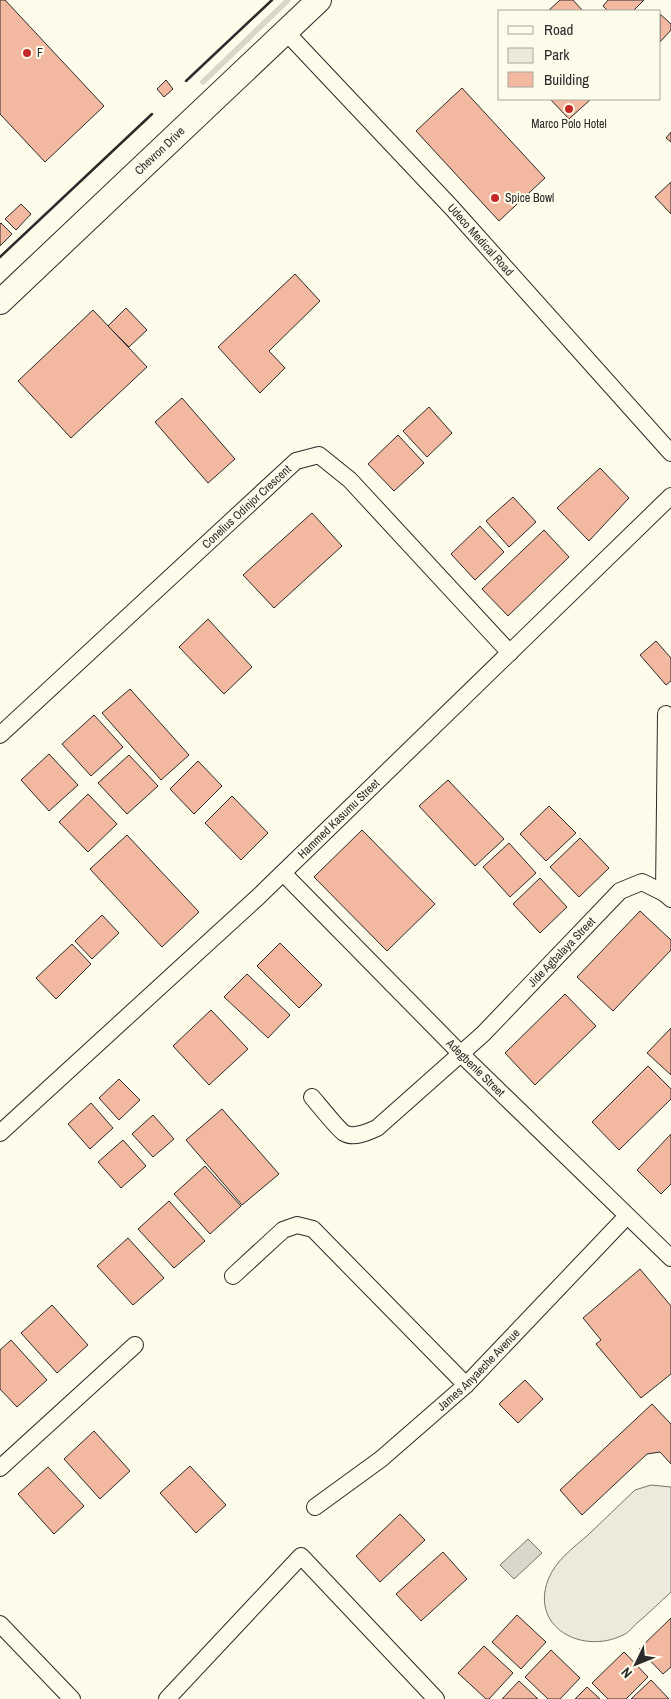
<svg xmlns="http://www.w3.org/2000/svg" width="671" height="1699" viewBox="0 0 671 1699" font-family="'Archivo Narrow',sans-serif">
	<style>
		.green { fill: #ecebdb; stroke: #74746e }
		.water { fill: #d8d7c9; stroke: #74746e }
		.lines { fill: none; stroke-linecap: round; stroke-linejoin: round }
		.stream { stroke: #d8d7c9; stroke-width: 5.5 }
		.building { fill: #f2b8a0; stroke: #2b2b2b }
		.street-casing { stroke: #2b2b2b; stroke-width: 18 }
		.secondary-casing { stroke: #2b2b2b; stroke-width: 26 }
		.street { stroke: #fdfbea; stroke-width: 16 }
		.secondary { stroke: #fdfbea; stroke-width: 24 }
		.wall { stroke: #2b2b2b; stroke-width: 2.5 }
		.poi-dot { fill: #c62828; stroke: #fdfbea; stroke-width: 2 }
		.labels { text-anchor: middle; stroke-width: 4; stroke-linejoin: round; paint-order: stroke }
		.poi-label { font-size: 12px; fill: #2b2b2b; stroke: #fdfbea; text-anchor: start }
		.street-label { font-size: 12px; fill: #2b2b2b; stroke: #fdfbea }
	</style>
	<rect width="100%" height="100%" fill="#fdfbea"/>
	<path class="green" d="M651 1485 671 1487V1592C660 1602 649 1613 637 1623 633 1627 628 1633 623 1635 583 1655 530 1628 548 1580 555 1561 573 1548 588 1535 604 1520 619 1505 635 1490Z"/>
	<path class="water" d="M528 1539 542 1553 514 1579 500 1565Z"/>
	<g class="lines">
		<path class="stream" d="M203 82 288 0"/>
	</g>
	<path class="building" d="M0 0H5L104 106 45 162 0 114Z
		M560 0H573L583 11H548Z
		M608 0H644L633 11H608L603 6Z
		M660 14 671 24V30L660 42Z
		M166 80 173 89 164 97 157 89Z
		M462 88 545 178 499 221 416 131Z
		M550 99H591L569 119Z
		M671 132V142L666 138Z
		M671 182V214L655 197Z
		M21 204 31 214 16 230 5 219Z
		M1 223 12 234 0 246V224Z
		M295 274 320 301 269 351 285 368 260 393 218 347Z
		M126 308 147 330 129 347 108 326Z
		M93 310 147 367 71 438 18 381Z
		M182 398 235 459 208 483 155 422Z
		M429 407 452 433 427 457 403 431Z
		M398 435 424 463 394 491 368 464Z
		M600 468 629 498 589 541 557 508Z
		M513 497 536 522 509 547 486 521Z
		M312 513 342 546 274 608 243 575Z
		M480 526 504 552 475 580 451 554Z
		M544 530 569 557 508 616 482 589Z
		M208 619 252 667 224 694 179 647Z
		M656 641 671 658V681L666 685 640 655Z
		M130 689 189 755 161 780 102 713Z
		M94 715 123 747 91 776 62 744Z
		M49 754 78 785 49 811 21 780Z
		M129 755 158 786 127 814 98 783Z
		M198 761 222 786 194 814 170 789Z
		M448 780 504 839 475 866 419 806Z
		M88 794 117 824 88 852 59 822Z
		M232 796 268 833 241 860 205 823Z
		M549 806 576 833 546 861 520 834Z
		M362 830 435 904 387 951 314 877Z
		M127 835 199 912 162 947 90 869Z
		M580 838 609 868 579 897 550 867Z
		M509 843 536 873 510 897 483 867Z
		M540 878 567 907 540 933 513 904Z
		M640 911 671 940V950L613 1011 577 977Z
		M102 915 119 933 92 959 75 941Z
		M280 943 322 985 299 1008 257 966Z
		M72 944 91 964 56 999 36 978Z
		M247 974 290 1015 268 1038 224 997Z
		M565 994 596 1026 535 1085 505 1053Z
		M211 1010 248 1049 209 1085 173 1046Z
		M671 1028V1075L647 1053Z
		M648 1066 671 1089V1099L619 1150 592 1122Z
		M119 1079 140 1100 119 1120 99 1098Z
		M91 1103 113 1128 90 1149 68 1124Z
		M222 1109 279 1174 242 1205 186 1140Z
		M153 1115 174 1139 153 1157 132 1134Z
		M671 1134V1184L661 1194 637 1170Z
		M123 1140 146 1166 121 1188 98 1162Z
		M205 1166 241 1206 210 1234 174 1194Z
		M169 1201 205 1241 174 1268 138 1229Z
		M128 1238 164 1278 133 1305 97 1266Z
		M640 1269 671 1306V1374L641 1398 596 1344 601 1340 583 1318Z
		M52 1305 88 1345 57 1373 21 1333Z
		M11 1340 47 1380 17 1407 0 1389V1350Z
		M525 1380 543 1399 518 1423 499 1404Z
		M652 1404 671 1424V1464L660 1452 647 1454 582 1515 560 1490Z
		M94 1431 130 1471 100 1499 64 1459Z
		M190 1466 226 1505 196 1533 160 1493Z
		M48 1467 84 1506 54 1534 18 1494Z
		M400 1514 425 1540 380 1582 356 1556Z
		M443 1552 467 1579 421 1621 396 1594Z
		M517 1615 546 1642 521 1669 492 1642Z
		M671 1618V1667L663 1674 639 1649Z
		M484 1646 513 1673 489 1699H486L458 1673Z
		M551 1650 580 1678 560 1699H548L525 1677Z
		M624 1652 648 1677 626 1699H608L592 1683Z
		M651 1680 669 1699H631Z
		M519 1681 538 1699H502Z
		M587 1687 600 1699H575Z"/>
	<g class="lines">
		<g class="street-casing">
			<g id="street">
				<path id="s1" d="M285 31 452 208 671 453"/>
				<path id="s2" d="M0 735 296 461 319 455 350 480 510 653"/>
				<path id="s3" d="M283 873 461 1054 671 1258"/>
				<path d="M664 893 666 714"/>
				<path id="s4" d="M312 1097C318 1104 338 1129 344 1133 354 1139 368 1132 377 1128L483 1034 620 891 642 882 664 893 671 899"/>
				<path id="s5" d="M0 1133 258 897 671 496"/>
				<path d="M233 1276 283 1230 297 1225 313 1229 466 1385"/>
				<path d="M0 1468 135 1345"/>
				<path id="s6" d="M315 1507 381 1459 466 1385 627 1216"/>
				<path d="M0 1624 72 1699"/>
				<path d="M167 1699 301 1556 436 1699"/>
			</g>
		</g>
		<g class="secondary-casing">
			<g id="secondary">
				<path id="s7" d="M0 302 319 0"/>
			</g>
		</g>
		<use href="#street" class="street"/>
		<use href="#secondary" class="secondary"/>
		<path class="wall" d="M186 81 272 0
			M0 257 152 114"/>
	</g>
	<g class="poi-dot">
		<circle cx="27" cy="53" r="5"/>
		<circle cx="569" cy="109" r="5"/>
		<circle cx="495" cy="198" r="5"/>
	</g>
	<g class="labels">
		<g class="poi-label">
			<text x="37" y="57">F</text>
			<text x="569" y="128" text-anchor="middle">Marco Polo Hotel</text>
			<text x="505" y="202">Spice Bowl</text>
		</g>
		<g class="street-label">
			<text dy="4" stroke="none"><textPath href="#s7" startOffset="220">Chevron Drive</textPath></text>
			<text dy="4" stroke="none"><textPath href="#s1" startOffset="286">Udeco Medical Road</textPath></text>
			<text dy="4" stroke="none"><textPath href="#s2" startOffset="336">Conelius Odinjor Crescent</textPath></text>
			<text dy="4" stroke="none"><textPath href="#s5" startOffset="462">Hammed Kasumu Street</textPath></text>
			<text dy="4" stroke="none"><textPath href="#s4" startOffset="338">Jide Agbalaya Street</textPath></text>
			<text dy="4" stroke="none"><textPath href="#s3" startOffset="274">Adegbenle Street</textPath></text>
			<text dy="4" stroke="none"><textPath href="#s6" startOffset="214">James Anyaeche Avenue</textPath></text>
		</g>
	</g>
	<rect x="498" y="10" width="162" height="90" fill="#fdfbea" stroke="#a9a89e"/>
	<rect x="508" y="26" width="25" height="8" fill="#fdfbea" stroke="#a9a89e"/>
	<text x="544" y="35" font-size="15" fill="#2b2b2b">Road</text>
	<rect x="508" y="48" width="25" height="15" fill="#ecebdb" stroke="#a9a89e"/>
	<text x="544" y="60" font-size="15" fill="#2b2b2b">Park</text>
	<rect x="508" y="72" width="25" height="15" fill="#f2b8a0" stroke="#a9a89e"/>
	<text x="544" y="85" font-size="15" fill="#2b2b2b">Building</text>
	<g transform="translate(636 1664) rotate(227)" stroke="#fdfbea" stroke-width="4" paint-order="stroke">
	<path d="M0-4L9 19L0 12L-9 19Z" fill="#2b2b2b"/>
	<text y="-8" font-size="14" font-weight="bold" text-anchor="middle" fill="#2b2b2b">N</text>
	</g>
</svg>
